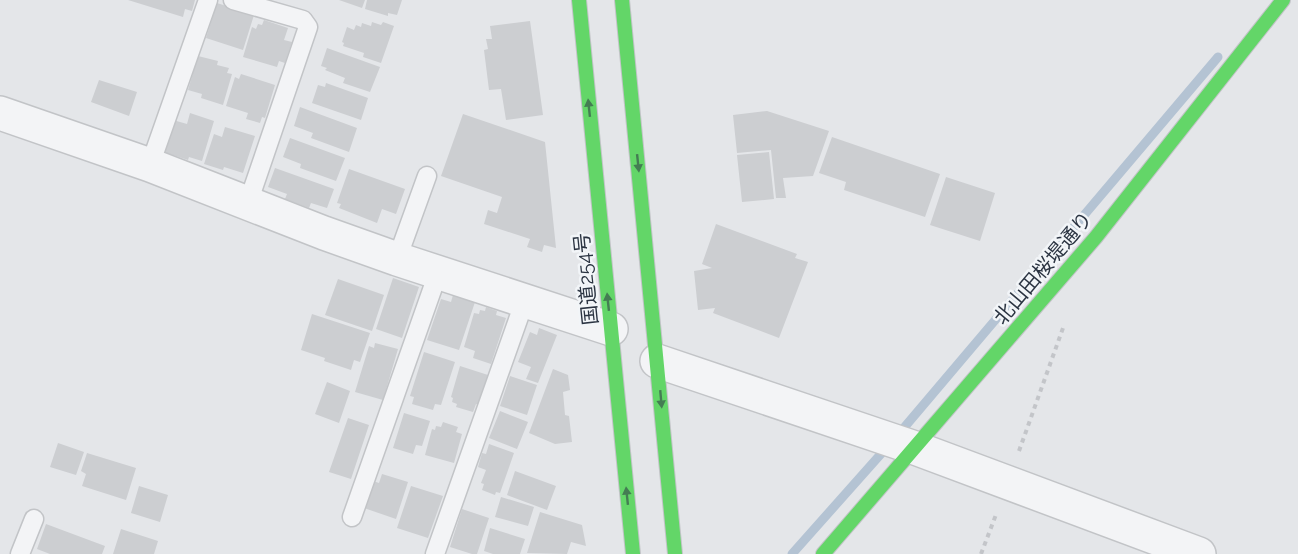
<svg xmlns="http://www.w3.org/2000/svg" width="1298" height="554" viewBox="0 0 1298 554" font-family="Raleway,'Noto Sans JP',sans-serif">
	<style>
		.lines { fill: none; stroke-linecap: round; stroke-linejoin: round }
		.stream { stroke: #b4c3d3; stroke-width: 9 }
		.building { fill: #ccced1 }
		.lane-casing { stroke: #c2c4c7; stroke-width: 21 }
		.street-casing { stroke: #c2c4c7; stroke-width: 36 }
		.fast-casing { stroke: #c2c4c7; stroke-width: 16 }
		.path { stroke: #c3c5c9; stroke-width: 4; stroke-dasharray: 4.5 4.5; stroke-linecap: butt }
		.lane { stroke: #f3f4f6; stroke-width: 18 }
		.street { stroke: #f3f4f6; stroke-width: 33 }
		.fast { stroke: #63d668; stroke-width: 14 }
		.oneway { fill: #447d53 }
		.labels { text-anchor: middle; stroke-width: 5; stroke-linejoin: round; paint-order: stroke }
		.street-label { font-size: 20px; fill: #2b3442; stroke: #f2f5f8 }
	</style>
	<rect width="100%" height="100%" fill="#e4e6e9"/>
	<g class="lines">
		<path class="stream" d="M897 436 1218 57
			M792 554 888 446"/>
	</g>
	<path class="building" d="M128 0H195L192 11 185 9 183 17Z
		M339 0H365L362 8Z
		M367 0H402L397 15 388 13V16L365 9Z
		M217 3 254 15 243 50 206 38Z
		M264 20 288 28 284 40 292 42 285 63 279 61 277 67 243 57 252 27 256 29 258 24 262 25Z
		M530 21 543 115 506 120 501 89 489 90 484 50 488 49 486 39H492L490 26Z
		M372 22 381 25 383 22 394 26 381 63 363 57 364 53 343 46 344 43 342 42 347 27 354 30 356 25 361 27 362 23 371 26Z
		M327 48 380 67 370 92 343 83 345 78 325 70 327 68 321 66Z
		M198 56 218 61 217 65 229 68 227 73 232 74 223 105 201 98 202 94 188 90Z
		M241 74 275 85 265 118 262 117 260 123 246 119 248 113 226 106 235 77 239 79Z
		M99 80 137 92 129 116 91 102Z
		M326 83 368 98 361 120 312 103 318 85 325 87Z
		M300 107 357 128 349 152 311 138 313 133 294 126Z
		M767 111 829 131 813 176 783 178 786 198H776L771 150 737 153 733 115Z
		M190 113 214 121 202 161 189 157 188 160 164 152 173 120 187 124Z
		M463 114 545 142 556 248 544 245 542 252 527 247 530 239 484 224 488 210 497 213 502 197 441 176Z
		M225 127 255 136 243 173 224 167 223 170 204 164 214 134 222 137Z
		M832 137 940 174 925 217 844 190 846 182 819 173Z
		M290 138 345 158 336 181 300 168 301 164 283 157Z
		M769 152 774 199 742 202 737 155Z
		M275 168 334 189 327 208 311 203 309 208 285 199 287 194 268 187Z
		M349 169 405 189 396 214 382 209 377 223 339 208 341 204 337 203Z
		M946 177 995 193 980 241 930 225Z
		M716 224 797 254 795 258 808 262 779 338 713 313 715 308 698 310 694 271 712 268 702 264Z
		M393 278 419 287 402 338 376 329Z
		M338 279 384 295 372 331 325 315Z
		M453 295 475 302 459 350 427 340 441 299 451 302Z
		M486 307 497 311 496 315 506 318 491 364 473 358 475 351 464 347 474 313 479 314 480 310 485 311Z
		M312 314 370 333 360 362 354 360 351 370 324 361 325 358 301 350Z
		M539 328 557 335 538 383 526 379 531 367 518 362 530 332 537 335Z
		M375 343 398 349 383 400 355 392 369 346 374 348Z
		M424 352 455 362 441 405 435 404 433 410 412 404 414 397 410 396Z
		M460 366 488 375 478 405 476 404 473 412 456 407 457 404 452 402 453 398 451 397Z
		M553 369 568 375 570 390 563 392 565 415 569 416 572 442 555 444 529 433Z
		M510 376 537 385 527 415 500 406Z
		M327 382 350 391 339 423 315 414Z
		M500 411 528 422 517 449 489 438Z
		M404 413 430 421 422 446 416 445 413 454 393 448Z
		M348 418 369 425 351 479 329 472Z
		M443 422 458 427 456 432 462 434 454 463 425 455 432 429 435 430 436 426 441 427Z
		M58 443 84 452 76 475 50 467Z
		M489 444 514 453 500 493 496 492 495 495 482 490 484 484 481 483 486 470 478 467 482 453 486 454Z
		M87 453 136 468 126 500 82 486 86 474 81 471Z
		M515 471 556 486 547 510 507 495Z
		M382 474 408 482 396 519 364 508 373 481 379 483Z
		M139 486 168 495 160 522 131 513Z
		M411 486 443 496 428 538 397 528Z
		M501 497 534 507 528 526 495 517Z
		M462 509 489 518 477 554H472L450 547Z
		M540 512 582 525 586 546 571 542 567 554 527 553Z
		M46 524 105 546 102 554H50L37 549Z
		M490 528 525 539 520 554H493L484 551Z
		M121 529 158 541 154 554H113Z"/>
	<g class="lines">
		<g class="lane-casing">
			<path id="lane" d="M233 0 303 20 308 27 248 203
				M150 165 208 0
				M397 259 427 176
				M352 517 438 273
				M20 554 34 519
				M435 554 525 300"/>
		</g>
		<g class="street-casing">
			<path id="street" d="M0 113 150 165 324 233 397 259 611 329
				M657 361 915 448 1199 554"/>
		</g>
		<g class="fast-casing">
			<path id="fast" d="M579 0 633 554
				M622 0 675 554
				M823 554 1096 237 1283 0"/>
		</g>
		<path class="path" d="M1019 451 1063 328
			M981 554 997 512"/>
		<use href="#lane" class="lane"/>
		<use href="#street" class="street"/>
		<use href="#fast" class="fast"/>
	</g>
	<defs><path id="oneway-solid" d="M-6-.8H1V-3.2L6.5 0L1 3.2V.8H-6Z" transform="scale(1.5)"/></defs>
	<g class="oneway">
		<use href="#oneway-solid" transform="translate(589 108) rotate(-96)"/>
		<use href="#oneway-solid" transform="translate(638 163) rotate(84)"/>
		<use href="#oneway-solid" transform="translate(608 302) rotate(-96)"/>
		<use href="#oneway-solid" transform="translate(661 399) rotate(85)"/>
		<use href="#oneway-solid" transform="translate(627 496) rotate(-96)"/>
	</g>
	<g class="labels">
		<g class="street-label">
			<text transform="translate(1043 268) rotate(-50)" y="7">北山田桜堤通り</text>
			<text transform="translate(586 279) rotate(-96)" y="7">国道254号</text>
		</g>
	</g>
</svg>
